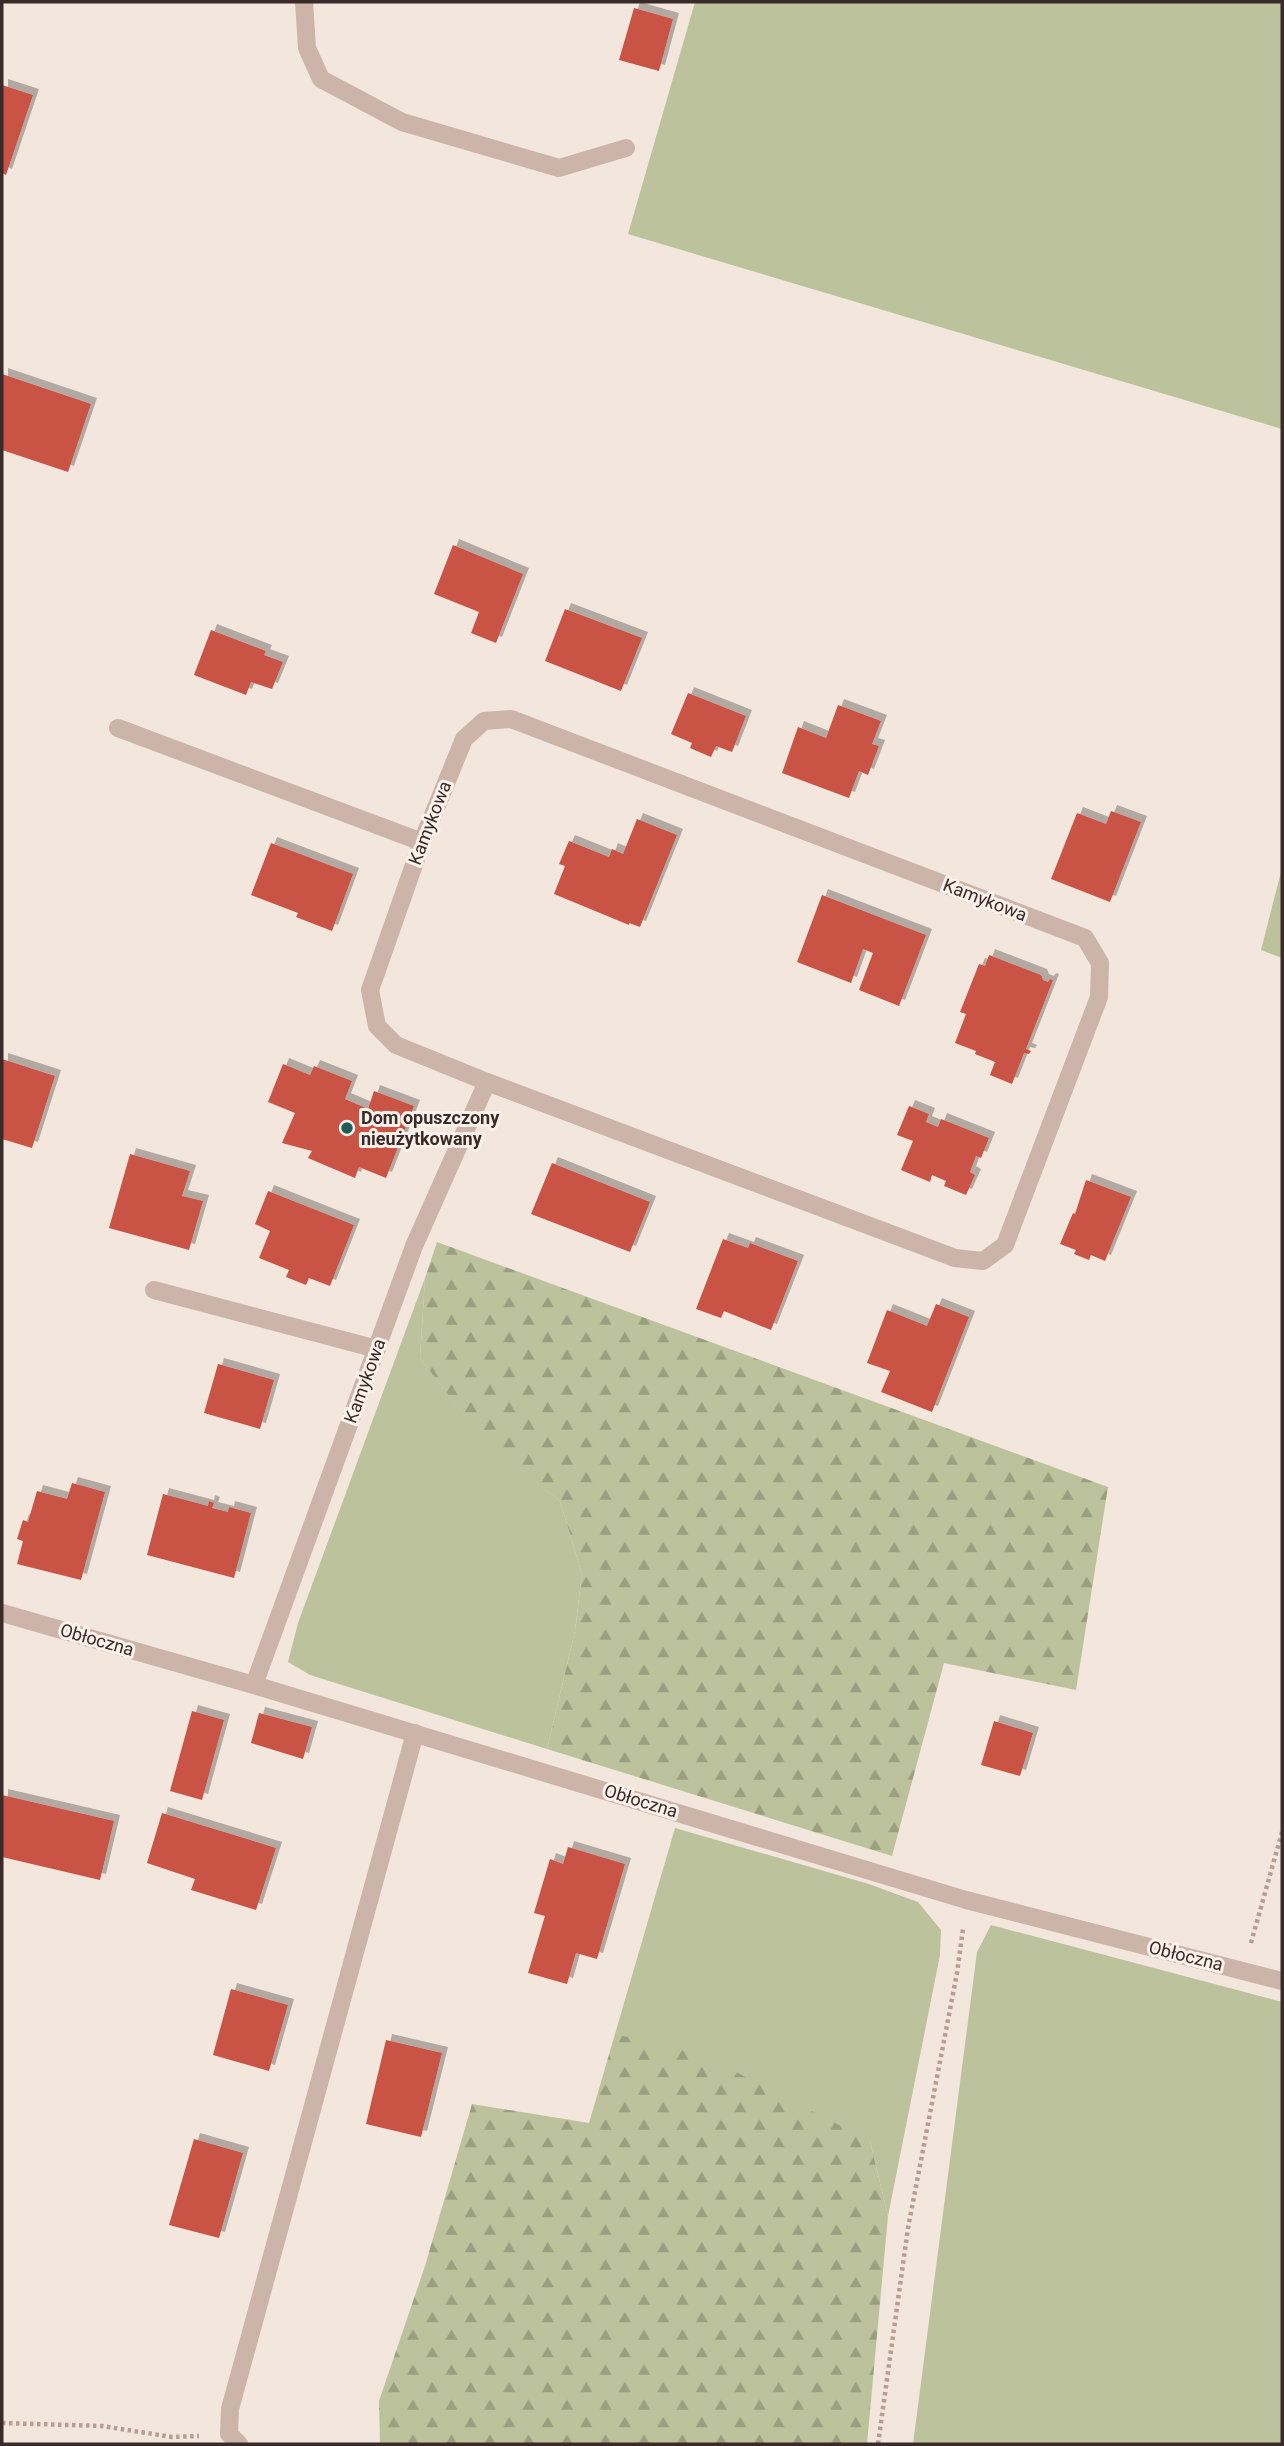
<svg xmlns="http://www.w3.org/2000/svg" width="1284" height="2446" viewBox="0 0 1284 2446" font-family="Roboto,sans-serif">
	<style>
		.grass { fill: #bcc39c }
		.forest { fill: url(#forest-firs) }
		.building { fill: #c95245; filter: url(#shadow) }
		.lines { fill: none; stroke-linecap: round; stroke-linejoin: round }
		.path { stroke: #b89d93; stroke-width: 4.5; stroke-dasharray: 3.5 3.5; stroke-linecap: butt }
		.service { stroke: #ccb4a9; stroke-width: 18 }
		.minor { stroke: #ccb4a9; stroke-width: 18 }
		.poi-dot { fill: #1d5c57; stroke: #faf1ea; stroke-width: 2.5 }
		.labels { text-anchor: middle; stroke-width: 6; stroke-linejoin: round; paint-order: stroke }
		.street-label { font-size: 18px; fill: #392b29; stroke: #faf1ea }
		.poi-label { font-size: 18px; font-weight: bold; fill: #392b29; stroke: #faf1ea; text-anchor: start }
	</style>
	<defs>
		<pattern id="forest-firs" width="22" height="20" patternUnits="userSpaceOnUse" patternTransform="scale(1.75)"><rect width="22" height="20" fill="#bcc39c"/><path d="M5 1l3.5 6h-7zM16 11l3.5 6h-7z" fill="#9a9f7f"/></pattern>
		<filter id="shadow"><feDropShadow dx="6" dy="-6" stdDeviation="0" flood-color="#0004"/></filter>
	</defs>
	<rect width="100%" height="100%" fill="#f3e6dd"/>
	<path class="grass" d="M695 2H1282V429L628 234Z
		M1282 868V958L1261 950Z
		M425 1278 420 1358 484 1441 560 1501 582 1574 575 1631 547 1749 310 1675 288 1662 298 1623Z
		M675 1828 869 1884 918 1902 941 1930 940 1955 888 2216 870 2141 615 2034Z
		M991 1925 1282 2002V2444H913L977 1952Z"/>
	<path class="forest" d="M437 1242 1108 1487 1076 1690 944 1663 892 1856 547 1749 575 1631 582 1574 560 1501 484 1442 420 1358 425 1278Z
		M615 2034 705 2056 870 2141 888 2216 867 2444H380L379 2401 425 2266 472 2104 589 2123Z"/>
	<path class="building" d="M634 8 673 19 659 71 619 60Z
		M2 85 33 95 6 175 2 173Z
		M2 374 91 404 68 472 2 450Z
		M453 545 523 574 496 643 471 633 479 612 434 594Z
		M565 609 642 638 621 691 545 661Z
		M211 630 266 651 264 655 283 662 272 689 251 682 246 695 194 675Z
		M688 693 746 716 732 752 716 746 711 757 690 748 692 743 671 734Z
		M838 705 881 721 872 744 879 746 868 775 859 771 849 798 782 773 798 727 826 738Z
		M1111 811 1141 822 1110 902 1051 879 1077 813 1106 824Z
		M637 819 677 835 640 927 629 923V925L554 894 565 866 559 864 569 841 609 857 612 849 623 854Z
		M271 843 353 874 332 931 296 917 298 913 251 895Z
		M822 895 926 935 899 1006 859 990 873 953 863 949 851 983 797 962Z
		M989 955 1041 975 1043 980 1048 982 1050 979 1053 980 1026 1049 1031 1051 1029 1054 1024 1053 1012 1084 990 1075 995 1062 975 1054 976 1051 955 1043 966 1014 960 1012 979 964 985 966Z
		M2 1059 55 1076 32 1148 2 1139Z
		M283 1064 310 1075 314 1066 352 1081 345 1099 368 1109 374 1091 414 1106 386 1178 359 1167 355 1178 308 1158 312 1151 282 1143 295 1113 268 1102Z
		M909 1106 929 1114 926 1122 938 1127 941 1119 989 1138 981 1158 976 1156 970 1172 975 1175 966 1195 944 1186 946 1181 932 1175 930 1182 901 1170 913 1141 897 1135Z
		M130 1154 190 1171 182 1196 203 1201 189 1250 109 1228Z
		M552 1163 650 1202 630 1252 531 1214Z
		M1086 1180 1131 1197 1105 1261 1091 1255 1089 1260 1074 1254 1076 1250 1060 1244 1073 1213 1075 1214Z
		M268 1191 354 1225 330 1286 309 1278 306 1285 286 1277 289 1270 259 1258 270 1231 255 1224Z
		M723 1239 748 1248 750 1243 798 1261 771 1330 724 1311 721 1318 696 1309Z
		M936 1304 969 1317 932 1412 881 1392 890 1371 867 1363 887 1310 927 1326Z
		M218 1364 274 1380 260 1429 204 1413Z
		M72 1483 105 1492 81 1580 17 1564 23 1541 17 1539 23 1520 28 1522 37 1491 67 1499Z
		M163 1494 208 1506 209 1501 214 1503 212 1508 228 1512 229 1507 251 1513 234 1578 147 1555Z
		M192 1711 224 1720 202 1800 170 1791Z
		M259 1713 312 1727 303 1759 251 1743Z
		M994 1721 1033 1733 1020 1776 981 1765Z
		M2 1795 114 1821 100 1880 2 1857Z
		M162 1813 276 1848 256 1910 191 1890 195 1879 147 1863Z
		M568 1847 625 1864 597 1959 576 1953 567 1984 528 1973 545 1916 534 1913 550 1859 563 1864Z
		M231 1989 288 2005 269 2071 213 2055Z
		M386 2040 442 2053 421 2137 366 2124Z
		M194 2139 243 2153 219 2238 169 2225Z"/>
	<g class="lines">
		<path class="path" d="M1251 1943 1282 1832
			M2 2423 102 2426 172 2437 199 2436
			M878 2444 908 2228 957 1973 963 1929"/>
		<path class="service" d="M304 2 307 48 321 79 402 122 559 168 626 148
			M118 728 422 842
			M154 1290 377 1349
			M239 2444 229 2434 230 2409 415 1733"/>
		<path class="minor" d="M511 719 1085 938 1100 963 1099 997 1005 1245 983 1261 955 1258 487 1082 396 1045 377 1026 370 990 422 842 464 739 484 721Z
			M2 1613 254 1685 966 1900 1282 1981
			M254 1685 414 1246 487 1082"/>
	</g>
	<circle class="poi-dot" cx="347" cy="1128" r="7"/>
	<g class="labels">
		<g class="street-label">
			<text transform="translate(430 823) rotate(-69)" y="6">Kamykowa</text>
			<text transform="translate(985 900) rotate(21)" y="6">Kamykowa</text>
			<text transform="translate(365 1381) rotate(-70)" y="6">Kamykowa</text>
			<text transform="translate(97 1640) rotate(16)" y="6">Obłoczna</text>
			<text transform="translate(641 1801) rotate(17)" y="6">Obłoczna</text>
			<text transform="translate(1186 1956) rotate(14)" y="6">Obłoczna</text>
		</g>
		<g class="poi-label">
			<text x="361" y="1124">Dom opuszczony<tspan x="361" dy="21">nieużytkowany</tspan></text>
		</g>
	</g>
	<rect width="1284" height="2446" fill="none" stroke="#392b29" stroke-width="7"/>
</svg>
